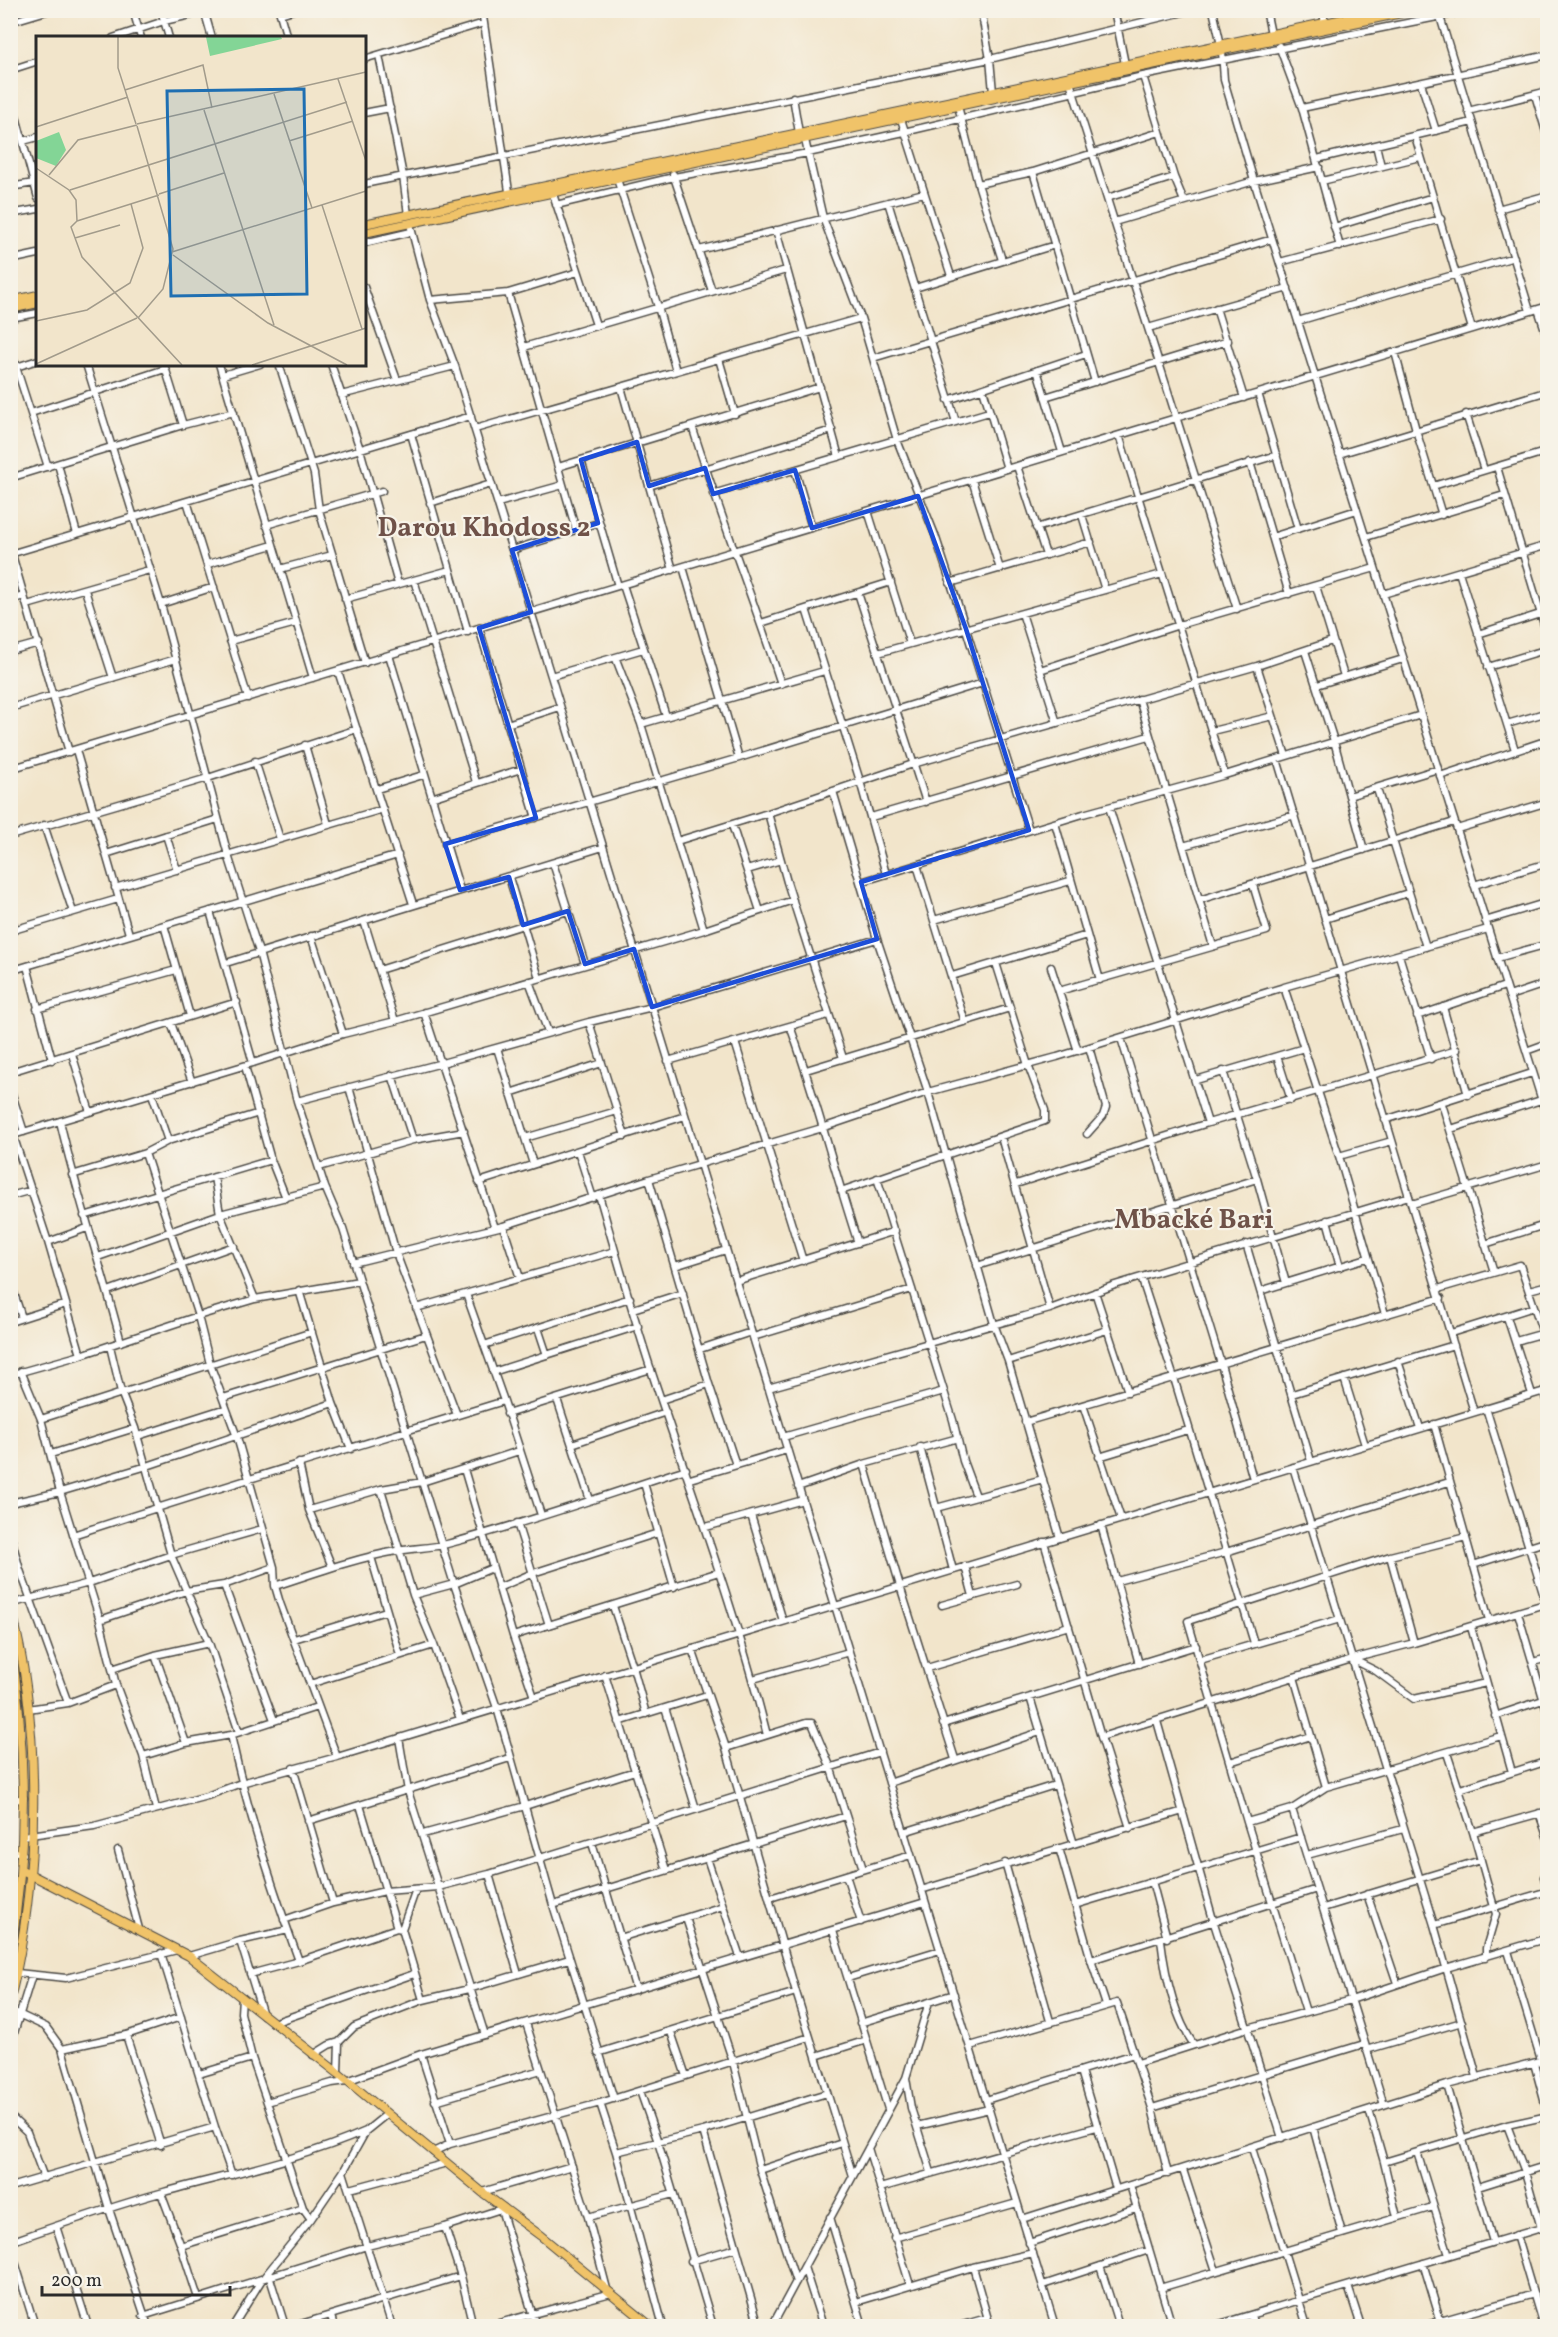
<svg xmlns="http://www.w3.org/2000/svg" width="1558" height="2337" viewBox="0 0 1558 2337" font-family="Vollkorn,serif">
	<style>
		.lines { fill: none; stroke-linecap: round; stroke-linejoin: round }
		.minor-casing { stroke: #494743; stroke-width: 9 }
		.major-casing { stroke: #494743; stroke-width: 10 }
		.minor { stroke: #fff; stroke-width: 6 }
		.major { stroke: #f0c369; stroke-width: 8 }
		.marked { fill: none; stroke: #1d4ed8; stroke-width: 4.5; stroke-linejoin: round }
		.labels { text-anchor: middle; stroke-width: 4.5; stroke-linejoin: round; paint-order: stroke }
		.district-label { font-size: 27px; font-weight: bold; fill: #6f5249; stroke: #f7f3e8 }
		.inset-road { fill: none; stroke: #a29b8b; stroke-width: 1.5 }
		.view { fill: #1f6fb2; fill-opacity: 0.15; stroke: #1f6fb2; stroke-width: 3 }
		.inset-edge { fill: none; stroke: #2b2b2b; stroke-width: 3 }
	</style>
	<rect width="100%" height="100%" fill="#f7f3e8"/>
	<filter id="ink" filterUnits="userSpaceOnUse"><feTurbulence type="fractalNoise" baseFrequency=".0167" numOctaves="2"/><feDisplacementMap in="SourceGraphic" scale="12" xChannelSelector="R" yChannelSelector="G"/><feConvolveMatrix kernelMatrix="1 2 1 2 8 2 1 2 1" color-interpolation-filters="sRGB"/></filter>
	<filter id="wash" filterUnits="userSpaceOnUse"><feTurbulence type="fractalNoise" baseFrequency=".008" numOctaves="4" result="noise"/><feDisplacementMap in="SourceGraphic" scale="24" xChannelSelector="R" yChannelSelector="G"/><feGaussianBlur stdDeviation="1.35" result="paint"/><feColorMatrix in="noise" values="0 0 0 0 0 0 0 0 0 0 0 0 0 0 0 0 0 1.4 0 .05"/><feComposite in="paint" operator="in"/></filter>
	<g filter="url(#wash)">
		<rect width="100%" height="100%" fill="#f2e5cb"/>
	</g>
	<g filter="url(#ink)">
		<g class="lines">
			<g class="minor-casing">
				<path id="minor" d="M133 10 141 38
					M161 10 169 38
					M204 10 212 38
					M279 10 287 38
					M482 10 510 198
					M981 10 990 59 993 92
					M1114 10 1126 69
					M1213 10 1221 45
					M1266 10 1271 34
					M1324 10V23
					M1438 10 1530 311
					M280 14 293 10
					M10 22 50 10
					M113 38 164 21 204 12
					M1279 46 1302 108 1340 247
					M1222 51 1224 80 1254 181 1548 1120
					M379 55 403 176 408 215
					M364 59 484 23
					M10 70 38 61
					M1143 76 1174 177 1184 201
					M1070 82 1237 609
					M1421 83 1436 131
					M10 94 38 198
					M1535 95 1548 139
					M793 97 799 133
					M958 106 978 184 1002 260
					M1302 108 1548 55
					M1468 111 1548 91
					M364 113 390 108
					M901 119 951 276
					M1415 136 1472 329
					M10 139 22 136
					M805 140 823 218 861 318 897 440 935 535 966 629 1029 830
					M23 141 38 137
					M1376 145 1381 166
					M1317 159 1472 122
					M1033 172 1095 382
					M673 174 712 291
					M617 179 658 307 676 371
					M1322 181 1420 157
					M364 184 990 59 1192 10
					M978 184 1033 172 1160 132
					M10 187 34 183
					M553 194 596 325
					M1107 198 1174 177
					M888 202 956 422
					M556 205 674 177 808 153 904 132 1143 76 1472 10
					M1498 209 1548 195
					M10 214 38 209
					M1114 222 1254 181 1319 167
					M410 224 430 300 455 366 551 676 1055 2326
					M1334 227 1433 197
					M776 230 839 457
					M364 243 411 232
					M699 250 924 193
					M10 260 38 254
					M1280 262 1441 219
					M364 287 397 380
					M915 288 1055 245
					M508 293 576 530
					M430 300 508 293 578 272
					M1216 308 1244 398
					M1538 309 1548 339
					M10 318 38 313
					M1298 321 1514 257
					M1148 328 1288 288
					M524 347 786 270
					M10 348 48 467
					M1395 352 1416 430 1442 515
					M873 358 1272 239
					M719 359 735 414
					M86 364 161 604 228 855 259 952 297 1101 325 1187 343 1229 454 1584 497 1708 553 1905 614 2099
					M164 364 183 425
					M219 364 313 678
					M279 364 314 474 319 510 365 663
					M331 364 360 449 398 584
					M16 367 38 360
					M1037 370 1062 452
					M223 375 260 364
					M621 387 673 570
					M983 389 1007 469
					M1258 393 1298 529
					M341 395 455 366
					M1045 397 1228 341
					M948 400 1086 354
					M31 413 165 369
					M1466 414 1484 470
					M692 426C719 513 753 598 781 684
					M475 429 861 318
					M411 434 468 632
					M1119 435 1225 775
					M1544 452 1548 464
					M1339 454 1548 391
					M581 460 618 586
					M1250 462 1289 594
					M58 464 77 534
					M1017 466 1046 555
					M558 467 820 387
					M1497 467 1548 638
					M795 470 812 528
					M10 478 183 425 234 412
					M972 480 1000 569
					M649 486 832 430
					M1433 486 1548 451
					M713 494 989 412
					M187 501 248 698
					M430 503 491 484
					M498 503 563 485
					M868 511 910 644
					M1082 515 1105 590
					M266 525 382 491
					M1036 528 1277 455
					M1272 537 1357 510
					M1366 537 1504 495
					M512 550 598 523
					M11 551 69 752
					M10 554 471 416
					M208 564 273 545
					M683 567 739 758
					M280 569 332 555
					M1459 572 1515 750
					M414 580 476 782
					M950 583 1091 542
					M623 585 666 716
					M1316 586 1344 676
					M85 590 113 678
					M858 593 926 802
					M1383 594 1548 545
					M345 599 450 570
					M10 600 24 596
					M161 604 214 587
					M27 605 149 570
					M806 609 860 781 886 874
					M1022 613 1057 723
					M761 623 891 582
					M479 628 536 818
					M1478 634 1540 614
					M230 641 296 623
					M10 651 39 643
					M1305 651 1334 741 1364 850
					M878 653 1162 574
					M389 655 460 890
					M616 659 641 724 704 930
					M1257 666 1286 756
					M1488 667 1548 649
					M1040 670 1179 625 1375 568
					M338 671 413 904
					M551 676 643 649
					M1317 685 1403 659
					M1139 699 1213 946
					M10 708 176 659
					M507 724 560 707
					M641 724 824 671
					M1507 724 1548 712
					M1212 731 1273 716
					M305 745 328 824
					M76 750 129 934
					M1277 759 1474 1412
					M255 761 280 839
					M10 769 1548 306
					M1440 776 1548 740
					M377 789 423 775
					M1377 789 1426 947
					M833 791 877 939 928 1092 994 1324 1008 1361 1060 1538
					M1349 796 1438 769
					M431 798 521 769
					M1109 807 1208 1123
					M768 813 787 882 843 1058
					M871 817 1149 736
					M1055 823 1100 980
					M44 825 73 912
					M732 825 760 911
					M1457 829 1548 802
					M166 835 177 870
					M10 836 208 778 357 729
					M677 841 768 813 913 764 1257 666 1332 641
					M445 844 739 758 983 683
					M1183 846 1295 815
					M106 854 218 819
					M553 863 585 964
					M917 865 965 1022
					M747 870 781 860
					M509 877 539 978
					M861 882 1083 814 1225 775 1421 715
					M1474 885 1548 863
					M115 888 383 809
					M1199 900 1454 822
					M210 911 253 1063
					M10 913 15 930
					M1325 919 1408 893
					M934 920 1070 881
					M364 921 395 1021
					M1485 921 1548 902
					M164 925 190 1016
					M10 931 118 899
					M311 936 343 1034
					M1399 955 1431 1059
					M1497 958 1548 944
					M226 963 603 847
					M27 966 52 1060
					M1051 967 1078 1051
					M379 970 568 911
					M10 971 398 855
					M952 976 1087 935
					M529 981 548 1032
					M1284 987 1339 1156 1385 1314
					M1059 991 1267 931 1253 885
					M1509 996 1548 983
					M1443 1007 1468 1095
					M37 1009 176 970
					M424 1012 495 1228
					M1417 1016 1505 986
					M589 1022 625 1136
					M171 1023 192 1082
					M790 1026C816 1097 834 1171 858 1243
					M1121 1038 1221 1364 1253 1479
					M735 1042 803 1261
					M497 1048 533 1164
					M1526 1051 1548 1043
					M72 1054 90 1112
					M1277 1056 1291 1100
					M668 1061 828 1015
					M245 1066 271 1160 286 1198
					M806 1070 1010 1008
					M1223 1071 1257 1179 1286 1283
					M10 1072 237 1002
					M392 1075 413 1140
					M1196 1080 1304 1048
					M349 1087 396 1253 457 1415
					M10 1088 24 1132
					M510 1093 602 1063
					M152 1094 168 1141
					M297 1101 442 1063 589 1022 652 1007 877 939
					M1442 1104 1494 1272
					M1385 1120 1532 1073
					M60 1121C77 1196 102 1268 121 1342
					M1451 1129 1541 1100
					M1087 1134 1103 1116 1106 1107 1089 1047
					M13 1135 48 1242 81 1355
					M10 1136 253 1063 343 1034 395 1021 704 930 793 900
					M525 1138 617 1111
					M578 1151 593 1198
					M145 1153 198 1316 210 1364 237 1437 274 1567 275 1586 280 1603 337 1757
					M1339 1156 1392 1141
					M319 1167 413 1140 464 1131
					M72 1175 145 1153 168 1141 259 1113
					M214 1177 220 1214 255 1299
					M877 1178 953 1420 963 1461 976 1496
					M649 1179 709 1384 736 1465
					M479 1182 685 1116
					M1016 1184 1208 1123 1457 1050
					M841 1191 1045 1121V1110L1028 1065 996 963
					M599 1195C616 1254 632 1312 651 1370 691 1491 736 1611 767 1735
					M10 1196 32 1190
					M1412 1204 1548 1164
					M84 1216 271 1160
					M1327 1220 1340 1267
					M503 1226 520 1278
					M48 1242 87 1228
					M1246 1244 1311 1461
					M1485 1244 1548 1224
					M98 1257 220 1214 325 1187
					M353 1263 503 1226 649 1179 822 1128 928 1092 1057 1057 1284 987 1488 929
					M675 1266 726 1250
					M977 1266 1257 1179
					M1141 1277 1174 1378 1254 1643
					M10 1281 22 1318
					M736 1281 895 1231
					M1438 1289 1520 1265 1543 1333
					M299 1290 333 1403 351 1449
					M1529 1290 1548 1285
					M108 1291 234 1246
					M1260 1291 1367 1258
					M1095 1292 1128 1392
					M466 1294 504 1401 541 1515
					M416 1308 615 1251
					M633 1309 683 1293
					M1050 1309 1115 1285 1409 1196
					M1507 1317 1532 1394
					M10 1322 66 1304
					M538 1328 547 1355
					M1451 1333 1534 1307
					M753 1337 912 1289
					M1516 1341 1548 1332
					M484 1345 630 1298
					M110 1346 121 1392 135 1428 171 1555 209 1643 239 1732
					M700 1349 751 1332
					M1008 1361 1107 1330
					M1398 1361 1420 1428
					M21 1371 41 1419 60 1492 100 1620 116 1685 143 1756 156 1809
					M493 1372 638 1326
					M10 1375 81 1355 198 1316 255 1299 359 1281
					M1344 1378 1365 1445
					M768 1388 1050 1309 1001 1137
					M1543 1391 1548 1405
					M1292 1394 1454 1345
					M223 1398 426 1335
					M557 1399 590 1500
					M661 1400 709 1384
					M1083 1405 1121 1519
					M1486 1408 1546 1603
					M507 1414 651 1369
					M41 1419 312 1332
					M1025 1422 1441 1298
					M1434 1424 1489 1620
					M138 1436 226 1408
					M783 1437 944 1391
					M572 1444 666 1412
					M920 1447 953 1570
					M51 1454 135 1428
					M1099 1457 1188 1430
					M299 1463 309 1510 332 1567
					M864 1464 900 1586 955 1759
					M1293 1467 1434 1925 1477 2077
					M464 1469 513 1636 534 1697
					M690 1479 787 1450
					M644 1483 674 1587
					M798 1487 864 1464 958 1438
					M381 1489 413 1595 434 1645 460 1719
					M10 1503 60 1492 147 1466 333 1403
					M936 1508 1043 1479
					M309 1510 381 1489 422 1482 519 1451
					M751 1515 783 1621
					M517 1523 549 1625
					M1101 1525 1139 1664
					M706 1527 803 1500
					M10 1534 20 1570 68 1703
					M73 1535C216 1488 361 1445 504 1401
					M1044 1542 1101 1737 1130 1828
					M1390 1556 1414 1643
					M371 1557 400 1655
					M1473 1565 1548 1541
					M965 1566 973 1596
					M1117 1581 1226 1552 1449 1482
					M224 1585 274 1720
					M275 1586C315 1573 356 1558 397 1551 414 1548 431 1548 447 1544 527 1523 606 1495 686 1469
					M498 1588 533 1573 658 1533
					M413 1595 454 1584 492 1568
					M10 1604 89 1583 171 1555 262 1529
					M942 1605 1017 1584
					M613 1606 633 1667 646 1714
					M1518 1613 1548 1715
					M100 1620 186 1591 224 1585 274 1567
					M1471 1627 1512 1772
					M513 1636 719 1572
					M294 1639 386 1611
					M692 1649 726 1748 796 1992 853 2176
					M155 1655 186 1743
					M1352 1659 1376 1671 1414 1699 1486 1683
					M1200 1660 1340 1619
					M1533 1662 1548 1658
					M927 1668 1069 1626
					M112 1669 155 1655 209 1643
					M605 1675 666 1870
					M1294 1677 1326 1787
					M753 1679 849 1652
					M310 1684 434 1645
					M1030 1697 1074 1844
					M665 1708 696 1809
					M28 1709 68 1703 116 1685
					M1495 1716 1543 1700
					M1157 1721 1214 1923 1282 2138
					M619 1722 707 1695
					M943 1724 1196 1646
					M10 1727 20 1724
					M231 1735C247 1811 272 1887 299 1961
					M1101 1737 1352 1659 1414 1643 1548 1603
					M399 1738 408 1791 485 2035
					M726 1748 806 1723H812L830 1766 863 1869
					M1447 1753 1473 1832 1496 1914 1486 1948V1957
					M143 1756 186 1743 231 1735 317 1707
					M1230 1762 1311 1736
					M293 1768 333 1903
					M889 1783 1040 1732
					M1460 1789 1548 1761
					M10 1801 24 1798
					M360 1805 397 1928
					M1292 1809 1384 2105
					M1539 1813 1548 1839
					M308 1821 510 1758
					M1247 1822 1292 1809 1326 1787 1501 1736
					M904 1832 1055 1785
					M1473 1832 1548 1811
					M423 1834 525 1806 635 1771
					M23 1836 94 1826 207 1796 241 1783 337 1757 1548 1390
					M592 1843 636 1990
					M1059 1848 1091 1960 1106 2005
					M10 1850 23 1854
					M118 1850 139 1929
					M1307 1855 1403 1829
					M707 1858 740 1957
					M1005 1863 1050 2021
					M1548 1872 1544 1877 1548 1890
					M489 1874 518 1974
					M846 1875 861 1922
					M1152 1881 1167 1938
					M921 1890 1183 1811
					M1367 1894 1397 1983
					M770 1898 911 1855
					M553 1905 846 1816
					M1075 1905 1301 1837
					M1323 1908 1481 1860
					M686 1918 733 2062 760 2170 796 2282
					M284 1920 333 1903 385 1891 438 1887 489 1874 880 1752
					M1434 1925 1548 1891
					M402 1929 423 2000
					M833 1931 888 2109
					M620 1938 723 1906
					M1161 1940C1165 1974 1174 2016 1194 2045
					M240 1941 263 2015
					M1508 1951 1541 2060
					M161 1953 215 2127 232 2175
					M189 1956 240 1941 288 1930
					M1091 1960 1317 1889
					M17 1973 66 1978 177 1950
					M250 1974 299 1961 397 1928 402 1929 416 1889
					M848 1978 940 1950
					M242 1997 241 2013 252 2058 303 2208 311 2219
					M10 2010 46 2027 62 2049 109 2209 148 2326
					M1306 2012 1247 1822 1188 1621 1390 1556 1466 1537
					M273 2023 414 1974
					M526 2023 588 2217 607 2289
					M860 2023 929 2002
					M671 2032 686 2076
					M126 2035 161 2145
					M10 2046 32 1975
					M970 2046 1117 2003 1152 2108 1168 2174
					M62 2049 126 2035 181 2017
					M1366 2050 1462 2022
					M598 2053 796 1992
					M421 2054 450 2144
					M313 2055 329 2045 339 2042 354 2027 423 2000 469 1989 569 1959
					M816 2056 867 2040
					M1138 2063 1248 2028 1351 2000 1446 1968 1548 1938
					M1534 2063 1548 2115
					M1081 2071 1116 2189
					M338 2073 339 2042
					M199 2074 252 2058
					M906 2078 911 2108 931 2172
					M1447 2085 1493 2242
					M640 2091 658 2142 713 2326
					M986 2100 1134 2054
					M435 2101 541 2070
					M267 2102 332 2083 347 2081 421 2054 925 1902
					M600 2103 616 2152 663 2326
					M1152 2108 1364 2044
					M1369 2110 1384 2162 1397 2217
					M10 2116 27 2132 44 2178
					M1507 2125 1525 2172 1541 2228
					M917 2126 989 2109
					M1313 2127 1342 2233
					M703 2131 759 2326
					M868 2148 910 2285
					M1252 2148 1307 2326
					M433 2152 450 2144 600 2103 810 2037
					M616 2152 703 2131 827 2093
					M1417 2152 1449 2255
					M1384 2162 1507 2125 1548 2116
					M760 2170 842 2143
					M1183 2170 1216 2271
					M343 2172 392 2326
					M1130 2185 1172 2326
					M10 2187 215 2127
					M1478 2187 1548 2165
					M880 2188 1096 2127
					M350 2189 447 2163
					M482 2192 572 2166
					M161 2193 181 2246 198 2298
					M501 2209 536 2326
					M588 2217 673 2194
					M830 2217 863 2326
					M1022 2219 1447 2085 1548 2059
					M56 2226 88 2326
					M445 2227 461 2276 473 2326
					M1516 2235 1543 2326
					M894 2238 1017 2203
					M10 2242C61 2224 112 2206 164 2192 231 2174 302 2159 366 2131
					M1029 2243 1136 2208
					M10 2246 35 2326
					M181 2246 303 2208
					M691 2261 736 2248
					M1423 2263 1442 2326
					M1100 2266 1119 2326
					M804 2267 823 2326
					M973 2267 990 2326
					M270 2278 285 2326
					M1043 2285 1149 2250
					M1348 2286 1361 2326
					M1160 2288 1433 2207
					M856 2302 973 2267 1033 2253
					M1251 2315 1254 2326
					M143 2316 367 2246 445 2227 504 2208
					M331 2316 334 2326
					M233 2326 261 2281 311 2219 343 2172 366 2131 387 2114
					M294 2326 461 2276
					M488 2326 611 2293
					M772 2326 906 2078 929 2002 954 1994
					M959 2326 987 2318
					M1213 2326 1548 2226
					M1423 2326 1534 2294"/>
			</g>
			<g class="major-casing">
				<path id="major" d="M364 224 1386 10
					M364 233 1070 82 1416 10
					M10 301 38 295
					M10 309 38 303
					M10 1604C42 1726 40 1878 10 2000
					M10 1640C27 1747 28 1849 10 1956
					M22 1870 189 1956 338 2073 482 2192 541 2236 651 2326"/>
			</g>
			<use href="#minor" class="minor"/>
			<use href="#major" class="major"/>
		</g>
	</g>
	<path class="marked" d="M637 442 649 486 705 468 713 494 795 470 812 528 918 496 966 629 1029 830 861 882 877 939 652 1007 634 949 585 964 568 911 523 925 509 877 460 890 445 844 536 818 479 628 531 612 512 550 598 523 581 460Z"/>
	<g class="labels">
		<g class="district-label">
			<text x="484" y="536">Darou Khodoss 2</text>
			<text x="1194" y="1228">Mbacké Bari</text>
		</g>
	</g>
	<g transform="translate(36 36)">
		<rect width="330" height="330" fill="#f2e5cb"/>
		<path d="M170 1H245L246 3 174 20ZM23 96 30 114 20 130 0 122V105Z" fill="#83d596"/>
		<path class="inset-road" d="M82 1V32L100 88M302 43 330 125M89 54 167 29 176 72M238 58 276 172M168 74 238 289M101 88 330 36M101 90 137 213 127 253 102 282M0 91 92 61M253 105 317 85M0 132 33 154 40 164 41 185 35 191 46 221 146 329M13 139 42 104 101 89M34 154 311 66M123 158 188 137M286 169 326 293M41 185 123 159M39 202 84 189M136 216 330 155M137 219 232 287 311 329M0 285 51 274 94 247 107 212 95 168M0 328 101 282M216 329 330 292"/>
		<path class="view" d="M268 53 271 258 135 260 131 55Z"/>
		<rect width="330" height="330" class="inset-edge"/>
	</g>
	<rect width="1558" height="2337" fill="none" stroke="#f7f3e8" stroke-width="36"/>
	<path d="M42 2286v9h188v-9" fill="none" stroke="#2b2b2b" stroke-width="3"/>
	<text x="51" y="2286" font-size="18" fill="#2b2b2b" stroke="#f7f3e8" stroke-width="4.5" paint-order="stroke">200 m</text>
</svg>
